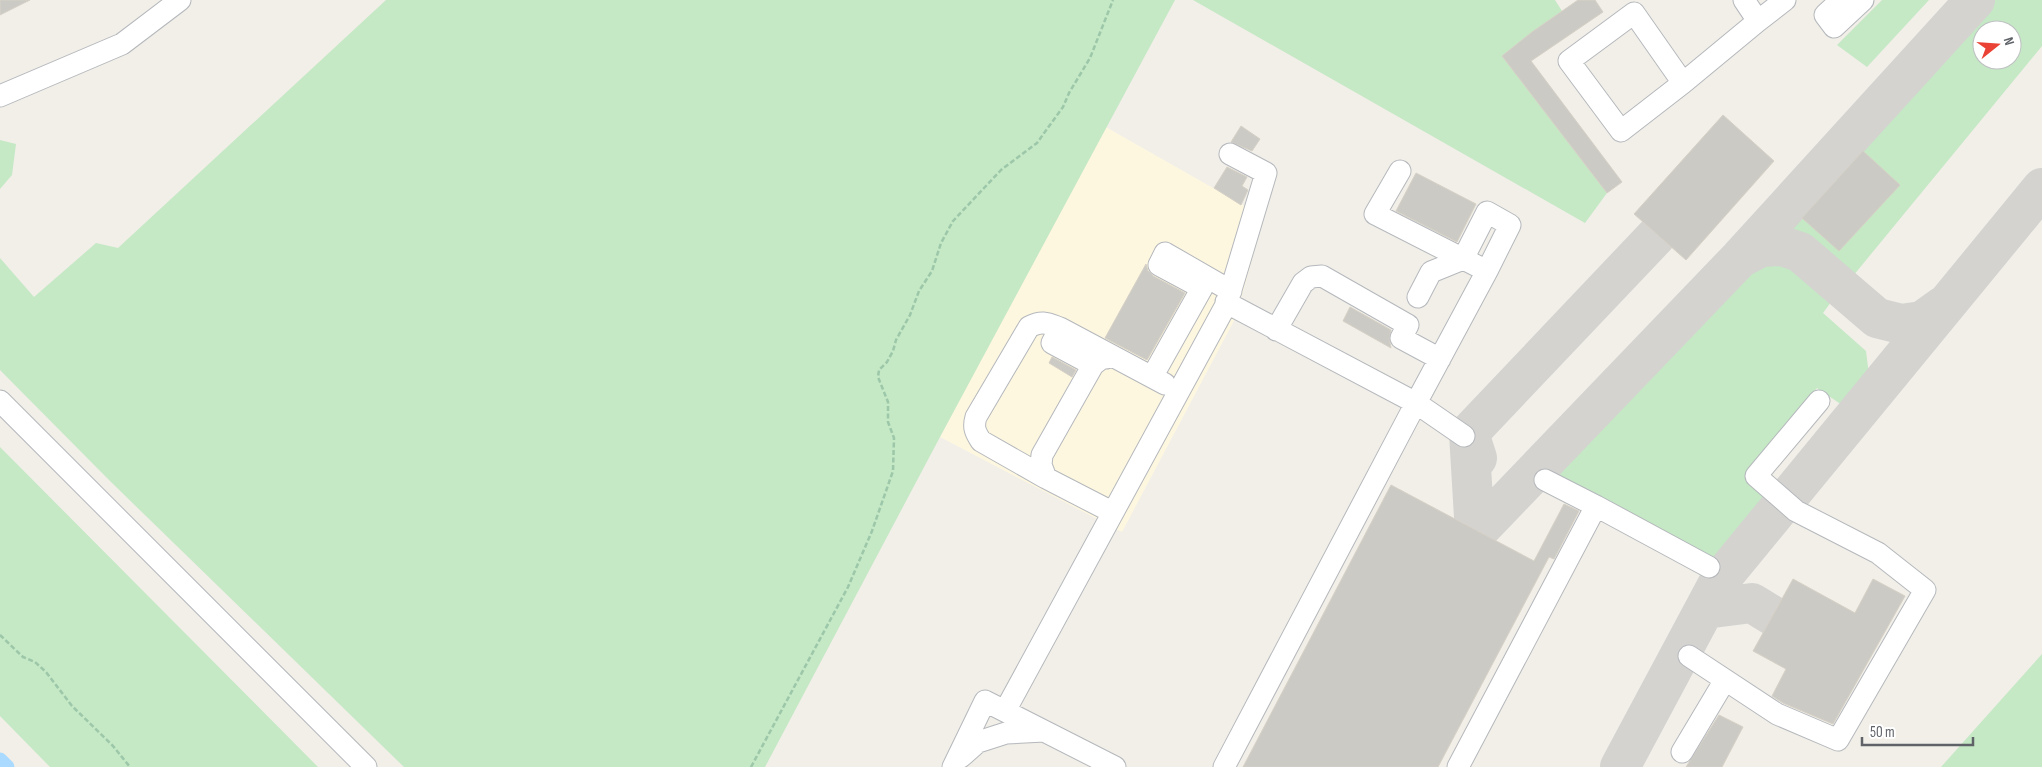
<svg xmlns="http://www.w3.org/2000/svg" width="2042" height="767" viewBox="0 0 2042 767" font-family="'Sofia Sans Condensed',sans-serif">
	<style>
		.commercial { fill: #fef7e0 }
		.green { fill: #c5e8c5; fill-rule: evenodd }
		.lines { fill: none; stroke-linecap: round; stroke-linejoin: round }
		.canal { stroke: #aadaff; stroke-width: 15 }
		.taxiway { stroke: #d4d3d0; stroke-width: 40 }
		.building { fill: #cccac5; stroke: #d6d1c6 }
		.minor-casing { stroke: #b5b8bc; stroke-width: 23 }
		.path { stroke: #9cc7a9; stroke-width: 2.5; stroke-dasharray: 5 2.5; stroke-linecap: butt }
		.minor { stroke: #fff; stroke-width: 21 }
	</style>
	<rect width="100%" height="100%" fill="#f1efe8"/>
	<path class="commercial" d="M1104 126 1264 217 1236 317 1122 532 940 437Z"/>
	<path class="green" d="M386 0H1175L940 437 765 767H404L110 481 0 370V258L34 297 96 243 118 248Z
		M1193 0H1555L1562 11 1502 56 1607 193 1585 223Z
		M1882 0H1929L1867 67 1837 45Z
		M1985 0H2042V46L1853 276 1841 275 1782 223ZM1982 30H2012V60H1982Z
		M0 140 16 144 12 175 0 189Z
		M1776 256 1784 263 1787 259 1798 269 1800 266 1828 290 1825 296 1831 302 1823 313 1866 351 1870 383 1853 402 1839 403 1817 388 1745 476 1768 496 1769 509 1722 564 1561 478 1556 462 1743 269 1745 272 1752 264 1757 268 1766 258 1770 262Z
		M0 447 318 767H50L0 716Z
		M2042 654V767H1941Z"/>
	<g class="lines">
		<path class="canal" d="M0 760 7 767"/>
		<path class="taxiway" d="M1740 258 1761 247 1782 246 1800 252 1877 318 1901 324 1922 321 1943 306
			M1469 433 1475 534 1740 258 1975 0
			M1477 458 1469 433 1656 236
			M1705 609 1752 603 1778 619
			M1620 767 1720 580 2042 188"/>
	</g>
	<path class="building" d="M0 0H30L0 15Z
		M1578 0H1595L1603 12 1531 61 1622 182 1607 193 1502 56 1532 32Z
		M1723 115 1774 161 1686 260 1634 214Z
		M1241 126 1260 139 1252 151 1231 142Z
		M1863 151 1900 185 1839 251 1802 218Z
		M1227 167 1247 177 1242 186 1248 190 1241 205 1214 188Z
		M1416 173 1476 204 1457 242 1396 211Z
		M1146 264 1148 271 1153 276 1185 293 1147 360 1105 338Z
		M1350 307 1391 330 1389 338 1391 348 1343 321Z
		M1052 357 1076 370 1072 377 1049 363Z
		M1391 485 1534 561 1564 504 1579 511 1554 559 1549 557 1438 767H1243Z
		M1793 579 1855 613 1873 579 1905 596 1833 724 1783 703 1772 696 1786 669 1753 651Z
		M1719 715 1743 727 1722 767H1686Z"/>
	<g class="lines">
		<g class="minor-casing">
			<path id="minor" d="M1744 0 1758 21 1785 0
				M1841 0 1825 15 1834 27 1863 0
				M1634 13 1683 83 1621 131 1569 61Z
				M1683 83 1758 21
				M0 96 122 44 180 0
				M1400 171 1375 214 1487 271 1510 225 1487 212 1463 259 1431 272 1418 297
				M1226 302 1227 303 1266 173 1230 154
				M1060 328C1047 323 1042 320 1029 327L976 417C973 427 975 432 981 441L1046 478 1112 512
				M1276 330 1303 283 1311 277 1322 276 1408 325 1401 338 1440 359
				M1093 365 1052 343 1060 328 1165 384
				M1152 377 1202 288 1159 265 1165 253 1231 291
				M0 401 366 767
				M1464 436 1416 403 1487 271
				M1046 478 1041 465 1042 455 1093 365 1102 358H1106
				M1545 480 1596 506
				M1689 656 1777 714 1838 740 1925 590 1878 553 1796 511 1756 476 1819 401
				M1005 711 1227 303 1416 403 1224 767
				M1682 752 1725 680
				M961 757 978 742 1006 733 1044 731
				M953 767 985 701 1115 767
				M1458 767 1596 506 1709 567"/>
		</g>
		<path class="path" d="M0 635 23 657 35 662 46 672 72 706 113 746 130 767
			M751 767 848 587 872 531 893 471 894 438 888 422V402L878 377 879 370 887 362 893 351 896 340 910 315 919 291 932 271 941 243 953 221 1001 170 1037 143 1047 129 1063 107 1069 93 1090 58 1113 0"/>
		<use href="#minor" class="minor"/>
	</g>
	<g transform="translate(1997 45) rotate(73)"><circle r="24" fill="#ffffff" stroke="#bfc1c3"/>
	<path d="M0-4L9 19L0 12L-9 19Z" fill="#ea4335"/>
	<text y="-8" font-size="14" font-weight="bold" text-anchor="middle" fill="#5f6368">N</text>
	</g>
	<path d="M1862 737v8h111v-8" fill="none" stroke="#5f6368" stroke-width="2.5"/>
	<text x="1870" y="737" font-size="15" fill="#5f6368" stroke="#ffffff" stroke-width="4" paint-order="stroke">50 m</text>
</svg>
